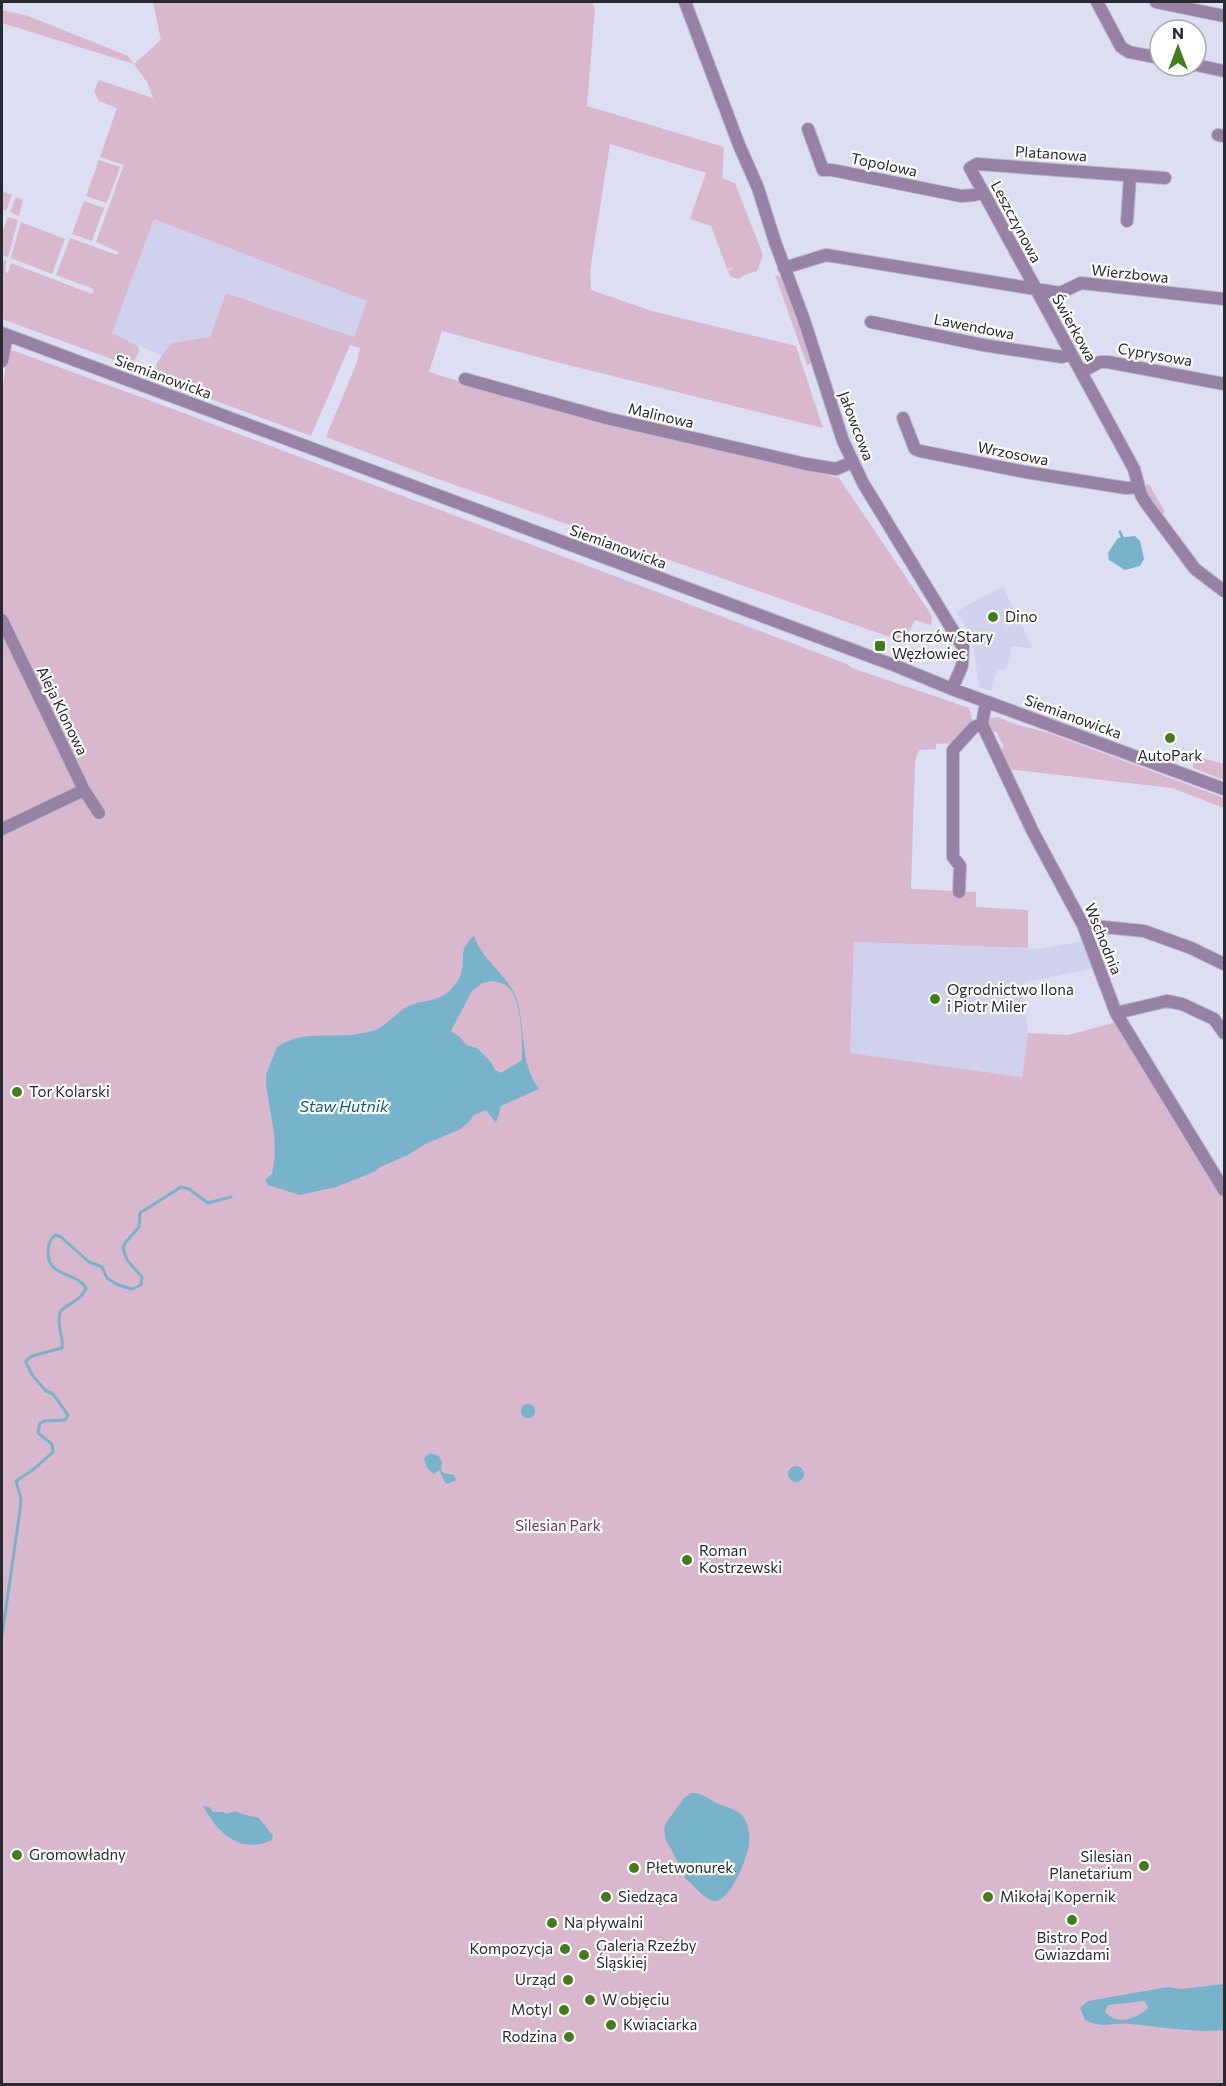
<svg xmlns="http://www.w3.org/2000/svg" width="1226" height="2086" viewBox="0 0 1226 2086" font-family="Commissioner,sans-serif">
	<style>
		.built { fill: #d0d2ed }
		.green { fill: #d9b7cc }
		.water { fill: #77b4cb; fill-rule: evenodd }
		.lines { fill: none; stroke-linecap: round; stroke-linejoin: round }
		.stream { stroke: #77b4cb; stroke-width: 3 }
		.minor-casing { stroke: #b8bacb; stroke-width: 14 }
		.minor { stroke: #9782a6; stroke-width: 12 }
		.poi-dot { fill: #417e1b; stroke: #fff; stroke-width: 2 }
		.labels { text-anchor: middle; stroke-width: 4.5; stroke-linejoin: round; paint-order: stroke }
		.street-label { font-size: 15px; fill: #282931; stroke: #fff }
		.poi-label { font-size: 15px; fill: #282931; stroke: #fff; text-anchor: start }
		.park-label { font-size: 15px; fill: #723660; stroke: #fff }
		.water-label { font-size: 16px; font-style: italic; fill: #0a5e75; stroke: #fff }
	</style>
	<rect width="100%" height="100%" fill="#dcdef2"/>
	<path class="built" d="M154 219 367 300 354 337 227 293 210 337 171 343 162 356 111 333Z
		M1003 587 1033 649 1012 646 1006 670 997 669 991 691 979 687 972 639 957 612 971 603Z
		M1083 941 1093 968 1023 983 1028 1033 1022 1077 850 1053 854 942 1039 949Z"/>
	<path class="green" d="M153 2H592L595 9 587 106 724 147 722 178 735 183 763 255 757 271 744 275 739 279 731 277 728 271 735 267 727 269 711 226 690 219 706 173 610 144 590 271 591 290 652 311 796 346 823 428 556 362 442 331 429 372 515 399 839 478 932 616 931 625 915 620 904 642 435 478 326 437 357 362 360 348 350 345 311 436 154 378 157 363 171 343 210 337 226 293 354 337 367 301 154 219 112 333 138 346 139 351 133 363 128 365 2 319V259L6 261 5 272 8 273 11 263 92 294 94 289 56 275 70 238 117 255 119 252 96 242 124 165 100 157 117 108 99 101 94 91 99 80 153 98 147 82 134 64 2 23V10L28 16 128 56 134 64 161 40Z
		M99 160 120 167 107 203 86 196Z
		M2 191 12 195 6 211 2 209Z
		M16 197 23 200 19 216 10 212Z
		M84 201 104 208 92 241 72 234Z
		M8 217 18 220 8 257 2 255V234Z
		M21 222 65 239 52 274 11 258Z
		M775 275 783 278 812 360 810 364 807 365Z
		M12 350 165 406 847 664 852 668 969 708 973 722 954 743 936 744V749L919 750 915 761 911 889 976 892V907L1028 910V948L854 942 850 1053 1022 1077 1028 1033 1068 1035 1117 1022 1224 1196V2084H2V832L83 794 36 681 2 612V391L8 353Z
		M1149 484 1165 512 1160 517 1142 488Z
		M2 633 80 790 2 827Z
		M997 717 1018 725 1049 733 1224 798V808L1172 788 1007 769 998 751 1004 747 996 731 990 733 986 725 989 723 990 719Z
		M1194 756 1224 764V780L1193 768Z"/>
	<path class="water" d="M1135 536 1140 541 1144 559 1140 566 1125 570 1109 560 1108 553 1118 538Z
		M474 936C483 962 508 974 517 1000 526 1030 519 1062 539 1089L501 1106 496 1123 486 1110 474 1115 468 1123 459 1130 425 1144 408 1155 380 1167 374 1172 336 1187 300 1195 268 1185 265 1180 272 1174 275 1156 274 1132 266 1086V1075L277 1047C306 1027 342 1042 375 1030 388 1025 396 1012 409 1006 418 1001 430 1002 440 997 448 994 458 983 461 974 466 957 457 951 474 936ZM493 981C499 982 505 983 510 989 522 1002 522 1043 522 1060L501 1073 495 1070 491 1062 477 1048 466 1045 460 1037 451 1031 472 991 482 983Z
		M521 1411a7 7 0 1 1 14 0a7 7 0 1 1-14 0Z
		M430 1453 439 1456 442 1462 441 1470 444 1473 454 1475 456 1479 455 1481 446 1484 439 1470 434 1474 427 1468 424 1458Z
		M788 1474a8 8 0 1 1 16 0a8 8 0 1 1-16 0Z
		M691 1793C702 1792 711 1801 721 1805 729 1808 739 1810 744 1818 749 1825 750 1837 749 1845 747 1858 730 1903 714 1901 704 1899 693 1885 685 1878L684 1868 680 1866 666 1840 664 1829 666 1823 684 1798Z
		M203 1806 209 1807 213 1812H223L226 1814 236 1811 242 1814 259 1818 273 1836 272 1840C239 1855 217 1832 203 1806Z
		M1224 1984V2030C1193 2033 1162 2027 1131 2024 1113 2022 1103 2029 1085 2020L1080 2008 1088 2001 1168 1987 1181 1989ZM1145 2001 1148 2008C1135 2019 1119 2026 1105 2012L1108 2005Z"/>
	<g class="lines">
		<path class="stream" d="M1120 532 1122 537
			M2 1636 20 1510 21 1499 16 1481 34 1469 53 1452 52 1444 38 1433 40 1423 45 1421 65 1420 68 1415 53 1394 46 1391 33 1376 26 1363V1361L32 1356 62 1348C64 1334 56 1329 60 1312 67 1303 82 1301 86 1288 77 1272 48 1277 48 1253 48 1245 49 1241 55 1235L61 1237 89 1262 102 1267 107 1278 118 1285 132 1289 141 1285 142 1277 127 1260 123 1248 125 1243 139 1227 140 1213 181 1187 189 1189 208 1203 231 1197"/>
		<g class="minor-casing">
			<path id="minor" d="M685 2 739 145 758 188 775 242 804 320 843 441 863 483 963 647 962 666 952 689
				M1097 2 1121 47 1129 52 1160 58
				M1156 2 1224 16
				M1196 65 1224 71
				M808 129 823 170H832L961 196 974 195 982 192
				M1218 135 1224 136
				M1165 178 977 164 970 168 1134 469 1141 495 1146 503 1195 569 1224 591
				M1127 221 1130 176
				M784 268 826 255 1060 293 1081 283 1224 299
				M871 322 983 345 1062 357 1071 354
				M2 333 896 666 952 689 1224 789
				M2 361 7 335
				M1081 372 1100 362H1108L1224 384
				M465 379 606 418 806 464 836 469 852 462
				M903 418 915 449 920 451 1025 472 1126 488 1139 487
				M2 620 84 790 99 813
				M986 702 982 724 1033 832 1083 925 1116 1013 1224 1190
				M2 829 84 790
				M959 892 960 866 953 857V750L974 727 982 724
				M1083 925 1144 931 1191 948 1224 964
				M1116 1013 1167 1001 1182 1004 1214 1019 1224 1033"/>
		</g>
		<use href="#minor" class="minor"/>
	</g>
	<g class="poi-dot">
		<circle cx="993" cy="617" r="6"/>
		<rect x="874" y="640" width="12" height="12" rx="3"/>
		<circle cx="1170" cy="738" r="6"/>
		<circle cx="935" cy="999" r="6"/>
		<circle cx="17" cy="1092" r="6"/>
		<circle cx="687" cy="1560" r="6"/>
		<circle cx="17" cy="1855" r="6"/>
		<circle cx="1144" cy="1866" r="6"/>
		<circle cx="634" cy="1868" r="6"/>
		<circle cx="606" cy="1897" r="6"/>
		<circle cx="988" cy="1897" r="6"/>
		<circle cx="1072" cy="1920" r="6"/>
		<circle cx="552" cy="1923" r="6"/>
		<circle cx="565" cy="1949" r="6"/>
		<circle cx="584" cy="1955" r="6"/>
		<circle cx="568" cy="1980" r="6"/>
		<circle cx="590" cy="2000" r="6"/>
		<circle cx="564" cy="2010" r="6"/>
		<circle cx="611" cy="2025" r="6"/>
		<circle cx="569" cy="2037" r="6"/>
	</g>
	<g class="labels">
		<g class="street-label">
			<text transform="translate(1051 154) rotate(4)" y="5">Platanowa</text>
			<text transform="translate(884 165) rotate(12)" y="5">Topolowa</text>
			<text transform="translate(1016 222) rotate(62)" y="5">Leszczynowa</text>
			<text transform="translate(1130 274) rotate(6)" y="5">Wierzbowa</text>
			<text transform="translate(974 327) rotate(11)" y="5">Lawendowa</text>
			<text transform="translate(1074 328) rotate(61)" y="5">Świerkowa</text>
			<text transform="translate(1155 355) rotate(10)" y="5">Cyprysowa</text>
			<text transform="translate(163 377) rotate(20)" y="5">Siemianowicka</text>
			<text transform="translate(661 416) rotate(13)" y="5">Malinowa</text>
			<text transform="translate(856 426) rotate(69)" y="5">Jałowcowa</text>
			<text transform="translate(1013 454) rotate(11)" y="5">Wrzosowa</text>
			<text transform="translate(618 547) rotate(20)" y="5">Siemianowicka</text>
			<text transform="translate(62 711) rotate(64)" y="5">Aleja Klonowa</text>
			<text transform="translate(1073 717) rotate(20)" y="5">Siemianowicka</text>
			<text transform="translate(1103 939) rotate(68)" y="5">Wschodnia</text>
		</g>
		<g class="poi-label">
			<text x="1005" y="622">Dino</text>
			<text x="892" y="642">Chorzów Stary<tspan x="892" dy="17">Węzłowiec</tspan></text>
			<text x="1170" y="761" text-anchor="middle">AutoPark</text>
			<text x="947" y="995">Ogrodnictwo Ilona<tspan x="947" dy="17">i Piotr Miler</tspan></text>
			<text x="29" y="1097">Tor Kolarski</text>
			<text x="699" y="1556">Roman<tspan x="699" dy="17">Kostrzewski</tspan></text>
			<text x="29" y="1860">Gromowładny</text>
			<text x="1132" y="1862" text-anchor="end">Silesian<tspan x="1132" dy="17">Planetarium</tspan></text>
			<text x="646" y="1873">Płetwonurek</text>
			<text x="618" y="1902">Siedząca</text>
			<text x="1000" y="1902">Mikołaj Kopernik</text>
			<text x="564" y="1928">Na pływalni</text>
			<text x="1072" y="1943" text-anchor="middle">Bistro Pod<tspan x="1072" dy="17">Gwiazdami</tspan></text>
			<text x="596" y="1951">Galeria Rzeźby<tspan x="596" dy="17">Śląskiej</tspan></text>
			<text x="553" y="1954" text-anchor="end">Kompozycja</text>
			<text x="556" y="1985" text-anchor="end">Urząd</text>
			<text x="602" y="2005">W objęciu</text>
			<text x="552" y="2015" text-anchor="end">Motyl</text>
			<text x="623" y="2030">Kwiaciarka</text>
			<text x="557" y="2042" text-anchor="end">Rodzina</text>
		</g>
		<g class="park-label">
			<text x="558" y="1531">Silesian Park</text>
		</g>
		<g class="water-label">
			<text x="344" y="1112">Staw Hutnik</text>
		</g>
	</g>
	<rect width="1226" height="2086" fill="none" stroke="#282931" stroke-width="6"/>
	<g transform="translate(1178 48)"><circle r="28" fill="#ffffff" stroke="#a9a9ad" stroke-width="1.5"/>
	<path d="M0-4.5L10 22L0 15L-10 22Z" fill="#417e1b"/>
	<text y="-9" font-size="16" font-weight="bold" text-anchor="middle" fill="#282931">N</text>
	</g>
</svg>
